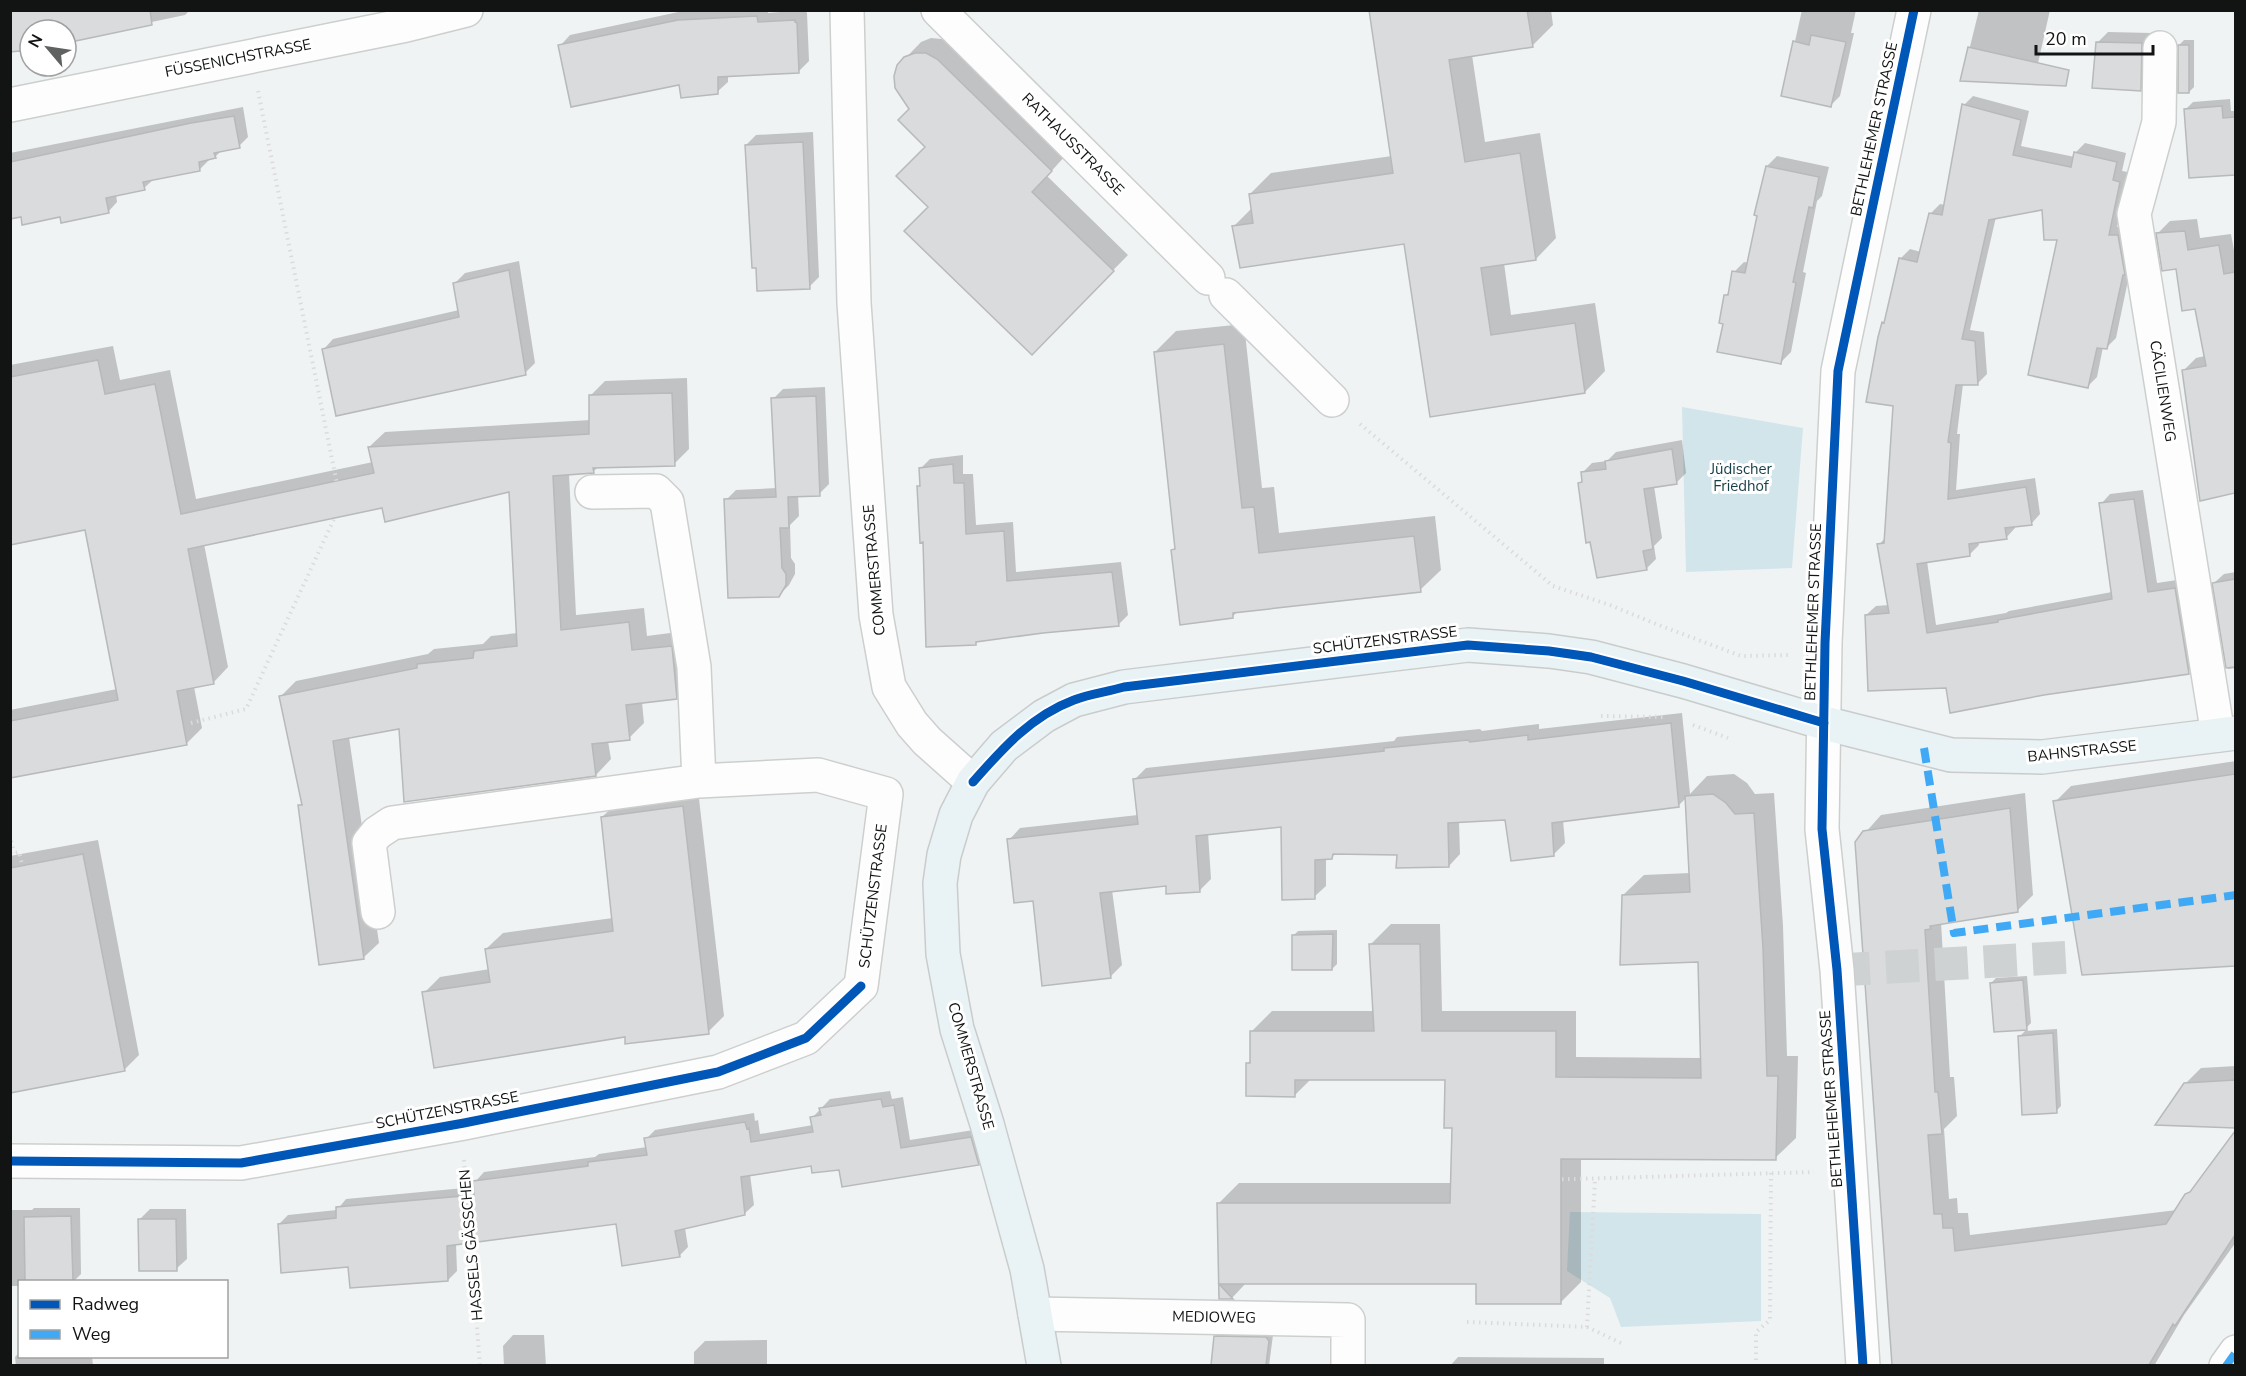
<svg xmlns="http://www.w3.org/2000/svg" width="2246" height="1376" viewBox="0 0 2246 1376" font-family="'Nunito Sans',sans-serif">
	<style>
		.green { fill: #d1e5ea }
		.shadow { fill: #0003 }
		.building { fill: #d9dbdc; stroke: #b7b9ba; stroke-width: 1.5 }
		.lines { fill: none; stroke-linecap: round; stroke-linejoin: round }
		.minor-tunnel { stroke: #cfd2d2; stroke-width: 33; stroke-dasharray: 33 16; stroke-linecap: butt }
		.minor-casing { stroke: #cdcfcf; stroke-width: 36 }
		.major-casing { stroke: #cacccc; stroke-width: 36 }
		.path { stroke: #dbdbdb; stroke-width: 4; stroke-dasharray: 1.5 4.5; stroke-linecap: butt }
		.minor { stroke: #fdfdfd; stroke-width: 33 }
		.major { stroke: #e9f2f4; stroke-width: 33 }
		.quiet { stroke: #3fa9f5; stroke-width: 8; stroke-dasharray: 15 8; stroke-linecap: butt }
		.cycleway-casing { stroke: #fff; stroke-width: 13 }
		.cycleway { stroke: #0057b8; stroke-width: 9 }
		.labels { text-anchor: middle; stroke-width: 6; stroke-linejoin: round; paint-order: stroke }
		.street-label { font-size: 15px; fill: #121414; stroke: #fff }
		.park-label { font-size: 15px; fill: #173e46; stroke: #fff }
	</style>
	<rect width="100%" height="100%" fill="#f0f3f4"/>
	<path class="green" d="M1682 407 1803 428 1792 568 1686 572Z
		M1570 1212 1761 1214V1321L1621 1327 1610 1298 1567 1271Z"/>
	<path class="shadow" d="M10 10H190L185 15 66 40V30H30V47Z
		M688 10H768V13L805 10 807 13 809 61 799 71 728 75V82L717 92 680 83 560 46 570 35Z
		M1371 10H1551L1553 25 1532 46 1472 55 1485 142 1540 133 1556 238 1536 259 1504 263 1511 315 1595 303 1605 371 1585 392 1431 415 1406 242 1234 226 1252 208 1250 194 1271 173 1392 156Z
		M1802 10H1856L1851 33H1854L1840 96 1831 105 1783 95Z
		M1979 10H2050L2036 72 1962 79Z
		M2108 32 2152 33 2151 78 2140 89 2097 43Z
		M931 38 942 39 953 44 1066 155 1047 176 1128 255 1032 353 930 207 927 147 910 109 898 66 921 42Z
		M2184 40H2194V87L2189 92 2179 45Z
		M1973 96 2029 111 2021 146 2075 157 2076 152 2085 143 2126 153 2122 171 2128 172 2117 227 2127 226 2131 266 2116 338 2106 348 2103 347 2097 377 2088 386 2059 238 2043 208 1996 217 1970 330 1984 332 1987 374 1977 384H1963L1957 434H1960L1956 490 2035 478 2040 514 2031 524 2015 525V528L2006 538 1978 541 1979 545 1969 555 1927 561 1936 625 2006 613 2009 611 2112 592 2101 504 2110 494 2143 490 2157 583 2184 579 2198 663 2188 672 1947 686 1866 615 1876 606 1889 605 1879 545 1885 538 1894 405 1883 323 1887 320 1900 259 1910 249 1921 252 1931 213 1940 204 1945 205 1964 105Z
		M2230 99 2231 111H2236V173L2190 177 2185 110 2193 102Z
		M243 107 248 137 239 146 222 150 215 157 209 158V160L199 170 154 179 144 188 116 194 117 202 108 212 22 215 10 218V153Z
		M813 132 819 277 809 287 746 145 756 135Z
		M1777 156 1829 167 1822 196 1817 201 1803 272 1806 273 1791 352 1781 362 1724 323 1726 295 1730 291 1734 272 1744 262 1749 263 1767 166Z
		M2197 219 2200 238 2231 234 2236 261V491L2201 499 2184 370 2196 358 2205 356 2197 307 2178 267 2158 233 2170 221Z
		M519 261 535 363 525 373 323 350 333 339 459 310 455 283 465 273Z
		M1244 324 1262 488 1274 487 1279 533 1435 516 1441 570 1420 590 1239 610 1232 617 1173 550 1177 546 1155 352 1176 331Z
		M113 346 120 380 170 370 196 499 373 462 369 447 385 432 591 420 590 396 605 381 687 378 689 449 674 464 598 467 593 472 569 474 576 615 644 608 647 636 686 631 691 683 676 698 642 702 644 723 629 738 608 741 611 759 596 775 400 727 349 737 379 943 363 958 299 806 303 802 281 696 296 681 428 654 434 649 483 644 491 636 518 633 510 491 383 506 204 544 228 667 213 683 194 687 202 728 187 743 14 776 10 779V710L117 689 86 528 10 543V365Z
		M825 387 829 484 819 494 798 495 799 516 790 525 791 558 795 564V574L789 585 779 595 726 500 736 490 777 488 773 399 783 389Z
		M1682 440 1686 473 1677 482 1654 486 1662 538 1654 546 1656 559 1646 569 1579 484 1583 480 1582 473 1592 463 1607 461 1616 452Z
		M963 455V474H973L976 525 1013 522 1016 572 1121 562 1128 615 1118 625 979 640 975 644 925 541 919 486 921 484 920 469 930 459Z
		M2236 572V668L2228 669 2214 583 2224 574Z
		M1682 713 1690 794 1707 776 1734 774 1747 783 1755 794 1774 793 1783 926 1787 1056H1798L1796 1138 1775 1158H1581V1282L1561 1302 1478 1282H1247L1232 1298 1220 1297 1219 1203 1239 1183H1452L1453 1126 1446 1079 1312 1078 1294 1096 1247 1064 1251 1060V1032L1272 1011H1374L1371 944 1391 924H1440L1442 1011H1576V1057L1702 1058 1699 961 1623 895 1644 875 1690 873 1687 797 1678 806 1563 820 1565 843 1553 855 1507 818 1459 821 1460 854 1449 866 1398 853H1336L1332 857 1326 858V886L1314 897 1283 825 1208 833 1211 879 1199 891 1167 884 1112 890 1122 965 1110 977 1035 899 1009 840 1020 828 1138 815 1135 779 1146 768 1394 741 1397 737 1480 729 1482 731 1539 724V729Z
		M2236 761V964L2083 973 2055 802 2071 786Z
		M698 790 724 1016 708 1032 626 1035 424 993 440 977 490 969 486 949 503 933 613 918 602 817 619 801Z
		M2025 793 2033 895 2017 911 1941 922 1950 1077H1954L1957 1116 1944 1129 1949 1199 1957 1198 1958 1213H1968L1970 1235 2177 1210 2236 1133V1242L2184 1315 2154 1366H1893L1857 842 1881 815Z
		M98 840 139 1055 124 1070 10 1092V856Z
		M1337 930V964L1332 969 1293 936 1298 931Z
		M2027 976 2031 1023 2026 1028 1991 983 1996 978Z
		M2057 1029 2061 1106 2056 1111 2020 1036 2025 1031Z
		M2236 1066V1127L2158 1124 2185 1084 2201 1068Z
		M890 1091 892 1099 903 1097 910 1140 980 1129 987 1154 978 1163 841 1168 812 1164 750 1174 754 1205 744 1214 685 1228 688 1247 679 1256 617 1223 456 1244 457 1271 448 1280 350 1266 279 1224 288 1215 337 1210 346 1199 475 1187V1182L484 1172 595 1157 599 1154 647 1147 646 1139 655 1130 754 1113 755 1121 758 1120 760 1134 813 1125 812 1118 830 1099Z
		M34 1208H80L81 1274 73 1282H20V1286H10V1210H32Z
		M150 1209H186L187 1259 176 1269 139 1220Z
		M1220 1332 1271 1333 1273 1335 1269 1366H1212L1215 1337Z
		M513 1335H544L546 1366H504L503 1346Z
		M767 1340V1366H694V1352L705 1341Z
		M20 1352V1356H92L93 1366H16L15 1357Z
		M1458 1357 1604 1358V1366H1450Z"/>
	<path class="building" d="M10 10H150L152 25 66 43V30H30V50L10 52Z
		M1369 10H1527L1533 47 1449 60 1465 162 1520 153 1536 260 1481 268 1491 335 1575 323 1585 393 1430 417 1404 244 1240 268 1232 226 1253 223 1249 194 1393 173Z
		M757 16 758 22 795 20V22L797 23 799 73 718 77V94L681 98 679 85 571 107 558 45 678 20Z
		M1811 35 1846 42 1831 107 1781 96 1793 41 1809 45Z
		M2096 42 2142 43 2141 91 2092 88Z
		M2178 45H2189V93H2178Z
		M1968 47 2069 70 2066 86 1960 81Z
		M915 53H926L937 59 1052 171 1032 192 1114 271 1032 355 904 231 928 207 896 176 925 147 898 120 909 109 895 88 894 76 897 65 904 57Z
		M1962 104 2021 120 2013 155 2071 167 2074 152 2117 162 2113 180 2120 182 2109 235H2118L2125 275H2123L2107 349 2097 348 2088 388 2028 375 2057 240H2044L2042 210 1989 220 1962 339 1975 341 1978 385H1956L1948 442 1951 443 1948 499 2026 487 2032 525 2005 528 2007 539 1969 544 1970 556 1917 564 1927 633 1998 622V620L2112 599 2099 503 2134 499 2148 592 2175 588 2189 674 2044 695 1950 713 1946 688 1868 691 1865 615 1889 613 1877 544 1884 543 1893 406 1866 402 1878 337 1882 322 1884 323 1899 258 1917 262 1929 213 1942 215Z
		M2222 106 2223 118 2235 117V175L2189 178 2184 109Z
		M234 116 240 148 214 153 216 158 199 162 200 171 143 182 145 190 106 198 109 213 61 223 60 217 22 225 21 217 10 219V162L191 123Z
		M803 142 810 289 757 291 756 268H752L745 145Z
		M1766 166 1819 177 1813 208 1809 207 1793 282 1796 283 1781 364 1717 352 1723 324 1719 323 1724 295H1728L1732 271 1745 273 1757 216 1754 215Z
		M2185 231 2188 250 2219 245 2224 274 2235 272V493L2200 501 2182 370 2206 366 2195 309 2182 311 2176 269 2162 271 2156 233Z
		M509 270 526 375 336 416 322 349 459 317 453 283Z
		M1224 344 1242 508 1254 507 1259 553 1414 536 1421 592 1233 613V618L1180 625 1171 550 1175 549 1154 352Z
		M98 360 105 394 155 384 181 514 374 473 368 447 589 434V395L672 393 675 466 593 468 594 473 553 476 561 630 629 622 632 650 672 646 677 699 626 705 630 740 592 744 596 776 404 802 399 729 333 741 364 959 319 965 298 805H302L279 696 417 668V664L473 658 474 651 517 646 509 492 385 522 382 508 188 549 214 684 177 691 187 745 10 778V721L118 700 85 530 10 545V377Z
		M816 396 820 496 788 497 789 528H780L782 568 786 574V585L779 597 728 598 724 499 776 497 771 398Z
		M1672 449 1677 484 1644 489 1653 549 1643 551 1647 570 1597 578 1590 542 1586 543 1578 483 1582 482 1581 472 1606 469 1605 461Z
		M953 464 954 483H964L966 534 1004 531 1007 581 1112 572 1119 626 1043 633 976 642V645L926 647 923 542 920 543 917 486H920L919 468Z
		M2235 579V667L2226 668 2212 583Z
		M1671 723 1679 807 1552 823 1554 856 1511 861 1505 820 1448 823 1449 867 1396 868 1397 855 1333 854 1332 859 1315 860V899L1282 900 1281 827 1196 836 1200 892 1166 894V886L1100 893 1111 978 1042 986 1033 901 1014 903 1007 839 1138 824 1133 779 1384 751V748L1468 740 1470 742 1528 735V740Z
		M2235 774V966L2082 975 2053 801Z
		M1713 794 1726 803 1735 814 1754 813 1763 948 1767 1076H1778L1776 1160 1561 1159V1304H1476V1284H1219L1233 1299H1219L1217 1203H1450L1452 1128H1444L1445 1080H1295V1097L1246 1096V1063H1250V1031H1374L1369 944H1420L1422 1031H1556V1077L1701 1078 1698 962 1620 965 1622 895 1690 892 1685 796Z
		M683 806 709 1034 625 1044V1037L434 1068 422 992 490 982 485 949 613 931 601 817Z
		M2010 808 2018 912 1930 926 1931 929 1925 930 1935 1092H1938L1942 1134 1928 1135 1934 1214H1942L1943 1228H1953L1955 1251 2166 1224 2185 1194 2190 1192 2235 1131V1235L2175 1326 2173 1324 2149 1365H1892L1855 842 1863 831Z
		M83 854 125 1071 10 1093V868Z
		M1333 934 1332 970H1292V935Z
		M2023 980 2027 1030 1994 1032 1990 983Z
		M2053 1033 2057 1113 2022 1115 2018 1036Z
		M2235 1080V1128L2155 1125 2184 1083Z
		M881 1099 883 1107 894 1105 901 1148 971 1137 979 1165 842 1187 839 1170 812 1173 811 1166 741 1177 745 1215 675 1231 680 1257 622 1266 616 1224 447 1246 448 1281 350 1288 348 1267 281 1273 278 1224 336 1218V1207L474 1195 473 1181 588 1166V1162L647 1155 644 1138 745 1122 747 1129 749 1128 751 1142 813 1132 810 1117 821 1115 819 1108Z
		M71 1216 73 1281H25L24 1217Z
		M138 1219H176L177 1271H139Z
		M1214 1336 1266 1337 1269 1341 1266 1365H1211Z"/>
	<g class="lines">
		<path class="minor-tunnel" d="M1837 970 2072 957"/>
		<g class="minor-casing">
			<path id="minor" d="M847 10 854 303 876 615 889 687 912 724 927 741 973 782
				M938 10 1208 278
				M2160 48 2159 122 2134 214 2218 735
				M10 105 406 25 466 10
				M1226 295 1332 400
				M592 492 656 491 667 502 694 667 699 781
				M10 1161 241 1163 464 1123 718 1072 806 1038 861 986 886 794 818 775 699 781 392 823 377 833 369 843 378 912
				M1035 1314 1348 1320V1366
				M1863 1366 1837 970 1822 829 1825 643 1838 371 1914 10
				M2226 1366 2236 1352"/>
		</g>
		<g class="major-casing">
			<path id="major" d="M1044 1366 1027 1269 987 1124 957 1029 943 954 940 883 944 855 956 815 973 782 1004 746 1044 716 1074 700 1124 687 1468 645 1549 651 1591 657 1683 681 1824 723 1951 755 2042 757 2236 733"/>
		</g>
		<path class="path" d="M258 91 338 489
			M1360 424 1553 586 1610 605 1656 624 1741 656 1788 655
			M1601 716 1666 717
			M191 723 246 709 334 519
			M1693 725 1728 738
			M10 835 14 853
			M10 854 19 852 22 864
			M10 863 11 866
			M464 1160 480 1366
			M1538 1180 1814 1172
			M1467 1322 1587 1327 1595 1179
			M1587 1327 1621 1343
			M1756 1366V1332L1770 1320 1771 1173"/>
		<use href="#minor" class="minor"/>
		<use href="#major" class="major"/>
		<path class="quiet" d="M1924 748 1954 933 2236 895
			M2226 1366 2236 1352"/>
		<g class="cycleway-casing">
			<path id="cycleway" d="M973 782C1002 749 1031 716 1074 700 1089 694 1107 692 1124 687L1468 645 1549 651 1591 657 1683 681 1824 723
				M10 1161 241 1163 464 1123 718 1072 806 1038 861 986
				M1863 1366 1837 970 1822 829 1825 643 1838 371 1914 10"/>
		</g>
		<use href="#cycleway" class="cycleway"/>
	</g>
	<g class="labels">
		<g class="street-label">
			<text transform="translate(238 58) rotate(-11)" y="5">FÜSSENICHSTRASSE</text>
			<text transform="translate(1874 129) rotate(-78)" y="5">BETHLEHEMER STRASSE</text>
			<text transform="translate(1073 144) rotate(45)" y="5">RATHAUSSTRASSE</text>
			<text transform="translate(2163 391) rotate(81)" y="5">CÄCILIENWEG</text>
			<text transform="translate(874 570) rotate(-95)" y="5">COMMERSTRASSE</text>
			<text transform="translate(1813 612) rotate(-88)" y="5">BETHLEHEMER STRASSE</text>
			<text transform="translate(1385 640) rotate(-7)" y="5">SCHÜTZENSTRASSE</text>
			<text transform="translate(2082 751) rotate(-6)" y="5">BAHNSTRASSE</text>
			<text transform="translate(873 896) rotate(-83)" y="5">SCHÜTZENSTRASSE</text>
			<text transform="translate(971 1066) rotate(74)" y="5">COMMERSTRASSE</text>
			<text transform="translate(1831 1099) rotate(-94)" y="5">BETHLEHEMER STRASSE</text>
			<text transform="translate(447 1110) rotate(-11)" y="5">SCHÜTZENSTRASSE</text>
			<text transform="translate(471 1245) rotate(-95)" y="5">HASSELS GÄSSCHEN</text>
			<text transform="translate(1214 1317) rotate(1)" y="5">MEDIOWEG</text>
		</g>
		<g class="park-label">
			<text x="1741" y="474">Jüdischer<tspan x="1741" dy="17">Friedhof</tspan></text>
		</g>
	</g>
	<rect width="2246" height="1376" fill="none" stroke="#121414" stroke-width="24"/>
	<rect x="18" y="1280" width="210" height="78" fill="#ffffff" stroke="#a0a1a1" stroke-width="1.5"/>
	<rect x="30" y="1300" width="30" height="9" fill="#0057b8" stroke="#a0a1a1" stroke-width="1.5"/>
	<text x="72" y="1310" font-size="18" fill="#121414">Radweg</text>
	<rect x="30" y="1330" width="30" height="9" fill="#3fa9f5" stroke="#a0a1a1" stroke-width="1.5"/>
	<text x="72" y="1340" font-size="18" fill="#121414">Weg</text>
	<g transform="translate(48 48) rotate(299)"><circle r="28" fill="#ffffff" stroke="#a0a1a1" stroke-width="1.5"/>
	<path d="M0-4.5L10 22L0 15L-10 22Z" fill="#606262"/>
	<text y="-9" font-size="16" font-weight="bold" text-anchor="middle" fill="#121414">N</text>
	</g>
	<path d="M2036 45v9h117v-9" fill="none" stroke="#121414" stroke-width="3"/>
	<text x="2045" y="45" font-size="18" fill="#121414" stroke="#ffffff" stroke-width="4.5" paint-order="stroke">20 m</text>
</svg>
